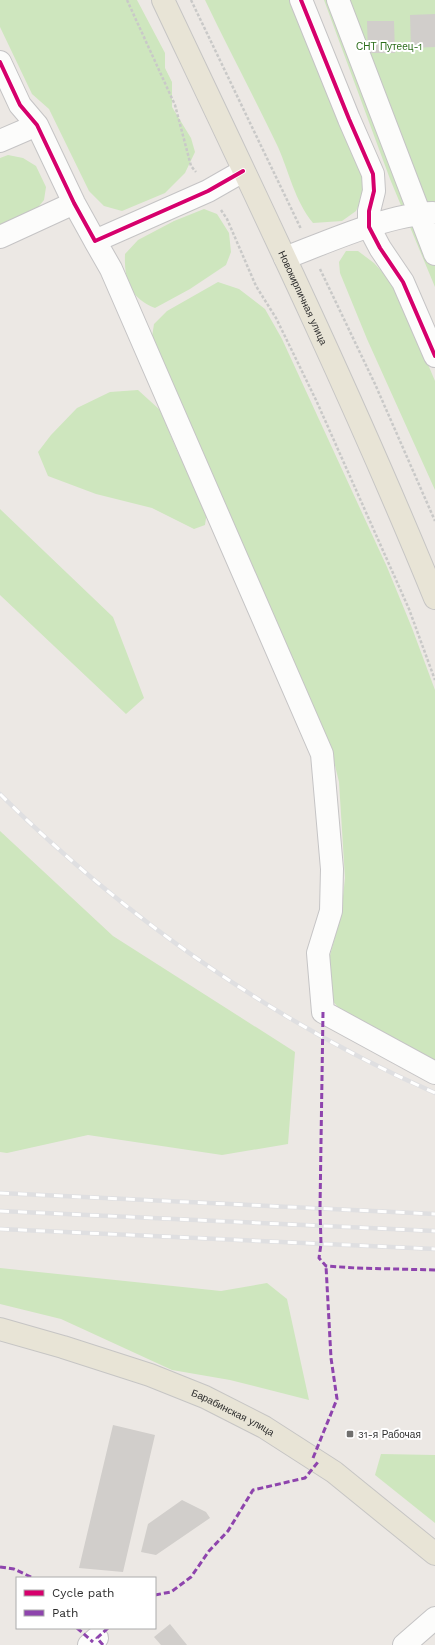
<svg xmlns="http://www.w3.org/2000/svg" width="435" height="1645" viewBox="0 0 435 1645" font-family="'Work Sans',sans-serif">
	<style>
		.green { fill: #cee6be }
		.building { fill: #d1cecb }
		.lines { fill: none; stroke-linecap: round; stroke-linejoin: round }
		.minor-casing { stroke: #c5c4c5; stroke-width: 24 }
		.major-casing { stroke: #c6c5c4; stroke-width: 24 }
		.path { stroke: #c9c9c8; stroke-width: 2.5; stroke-dasharray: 3 2; stroke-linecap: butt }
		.minor { stroke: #fcfcfb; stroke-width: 22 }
		.major { stroke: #e8e4d6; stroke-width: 22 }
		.rail-casing { stroke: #dfdfe1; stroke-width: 4.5 }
		.rail { stroke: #fff; stroke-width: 3; stroke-dasharray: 9; stroke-linecap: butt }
		.quiet { stroke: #8e44ad; stroke-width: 3; stroke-dasharray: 6 3; stroke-linecap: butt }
		.cycleway-casing { stroke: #fff; stroke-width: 6 }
		.cycleway { stroke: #d6006c; stroke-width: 4 }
		.poi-dot { fill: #706f6e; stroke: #fff; stroke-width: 1.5 }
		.labels { text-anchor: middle; stroke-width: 4; stroke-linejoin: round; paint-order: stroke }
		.park-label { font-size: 10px; fill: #2c6e1b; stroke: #fff }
		.street-label { font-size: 10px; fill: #2e2e2e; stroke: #fff }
		.poi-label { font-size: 10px; fill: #2e2e2e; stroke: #fff; text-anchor: start }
	</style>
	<rect width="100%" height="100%" fill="#ece8e4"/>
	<path class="green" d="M0 0H137L165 53V68L172 82V107L191 138 195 152 185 173 165 193 122 211 104 206 89 191 49 109 32 94 0 27Z
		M205 0H294L367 172 366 191 356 211 342 221 313 223C295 201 289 172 278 147 254 97 229 50 205 0Z
		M324 0H435V287L390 179Z
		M8 155 23 158 36 166 46 187 44 200 35 211 0 227V158Z
		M204 209 217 214 229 233 231 252 226 265 190 289 155 308C130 298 124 280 125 254L138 240 174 221Z
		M346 251H358L374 263 395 286 435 381V490L367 339 340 273 339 262Z
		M218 282 239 289 265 309 282 339 387 567 412 628 435 690V1061L341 1011 327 994 326 970 341 915 345 878 339 782 330 745 151 343 154 324 167 311Z
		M138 390 160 410 178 453 208 505 205 525 194 529 152 508 96 494 48 476 38 452 51 435 77 408 110 392Z
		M0 509 113 617 144 698 126 714 0 595Z
		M0 831 113 936 295 1052 288 1144 222 1155 88 1135 7 1153 0 1152Z
		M0 1268 221 1291 267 1283 287 1299 309 1400 230 1380 172 1370 61 1319 0 1304Z
		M381 1454 435 1455V1523L375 1475Z"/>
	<path class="building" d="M435 14V47L411 48 410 15Z
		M367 21H394L395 53H368Z
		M113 1425 155 1435 123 1572 79 1568Z
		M182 1500 206 1512 210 1518 156 1555 141 1552 148 1524Z
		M170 1624 187 1645H161L154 1637Z"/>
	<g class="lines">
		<g class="minor-casing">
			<path id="minor" d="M301 0 349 119 373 174 374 191 369 211V227L380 248 403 282 435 356
				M338 0 435 254
				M0 62 20 105 37 125 74 203 95 241 208 191 243 171
				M0 141 37 125
				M0 237 74 203
				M95 241 111 269 322 754 332 869 331 911 318 953 323 1012 435 1073
				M285 258C327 242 389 214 433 213
				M89 1645 97 1638
				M404 1645 435 1618"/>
		</g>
		<g class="major-casing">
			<g id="major">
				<path id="s1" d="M163 0C257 198 352 395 435 598"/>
				<path id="s2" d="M0 1329 63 1347 150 1375 205 1397 264 1427 334 1472 435 1554"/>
			</g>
		</g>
		<path class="path" d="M127 0 175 105 191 166 196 172
			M191 0 301 229
			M221 210 227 219 256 286 276 318 316 400 409 609 435 680
			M320 269 375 384 435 521"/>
		<use href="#minor" class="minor"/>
		<use href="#major" class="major"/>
		<g class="rail-casing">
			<path id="rail" d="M0 794C125 918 274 1022 435 1093
				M0 1193 435 1214
				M0 1211 435 1231
				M0 1229 435 1249"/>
		</g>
		<use href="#rail" class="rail"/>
		<path class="quiet" d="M323 1012 320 1208 321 1244 319 1258 326 1266 356 1268 435 1270
			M313 1458 337 1399 331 1358 326 1266
			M0 1567 14 1569 33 1578
			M155 1595 171 1592 191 1577 209 1551 228 1531 253 1490 305 1478 318 1462
			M77 1628 93 1642
			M103 1645 97 1638 108 1628"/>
		<g class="cycleway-casing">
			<path id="cycleway" d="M301 0 349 119 373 174 374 191 369 211V227L380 248 403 282 435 356
				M0 62 20 105 37 125 74 203 95 241 208 191 243 171"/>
		</g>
		<use href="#cycleway" class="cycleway"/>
	</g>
	<rect class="poi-dot" x="346" y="1430" width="8" height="8" rx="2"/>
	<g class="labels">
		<g class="park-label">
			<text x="389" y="50">СНТ Путеец-1</text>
		</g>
		<g class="street-label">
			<text dy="4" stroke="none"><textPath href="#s1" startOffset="329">Новокирпичная улица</textPath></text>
			<text dy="4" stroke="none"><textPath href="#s2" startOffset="248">Барабинская улица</textPath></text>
		</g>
		<g class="poi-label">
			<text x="358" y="1438">31-я Рабочая</text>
		</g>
	</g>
	<rect x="16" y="1577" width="140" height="52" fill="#ffffff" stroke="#ababab"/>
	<rect x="24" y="1590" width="20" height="6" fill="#d6006c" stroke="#ababab"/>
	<text x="52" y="1597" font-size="12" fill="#2e2e2e">Cycle path</text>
	<rect x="24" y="1610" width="20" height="6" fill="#8e44ad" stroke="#ababab"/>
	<text x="52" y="1617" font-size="12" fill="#2e2e2e">Path</text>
</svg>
